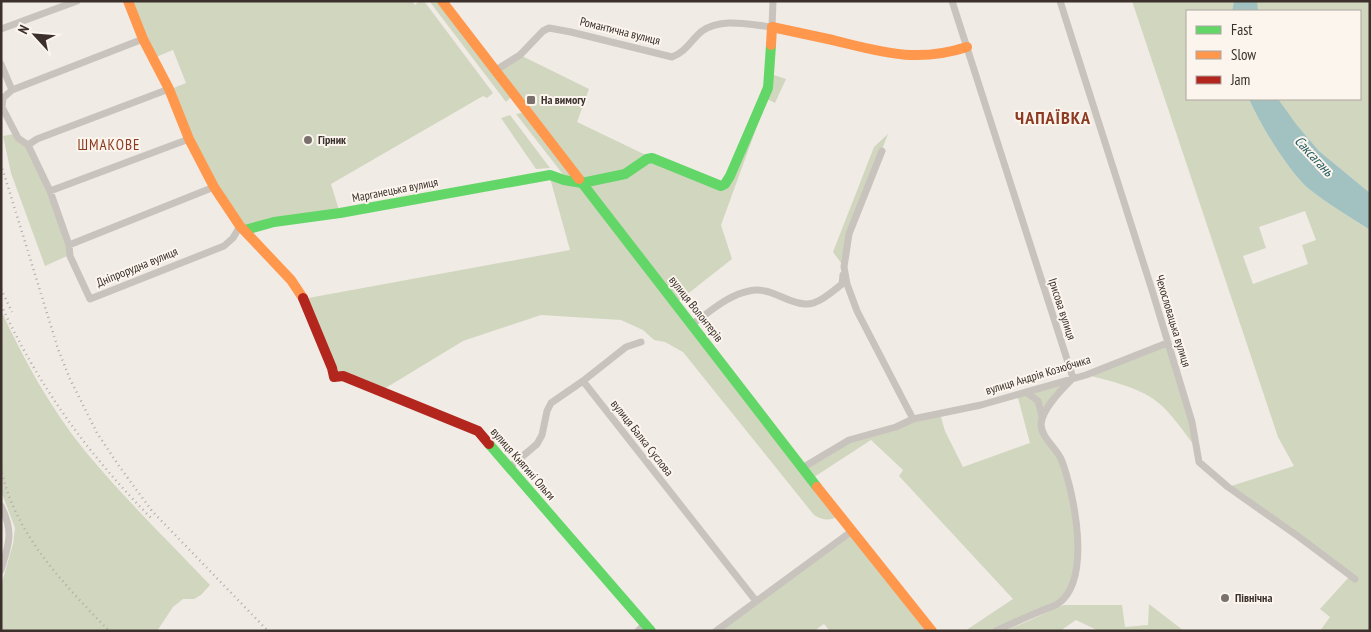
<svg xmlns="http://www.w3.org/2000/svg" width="1371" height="632" viewBox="0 0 1371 632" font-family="'PT Sans Narrow',sans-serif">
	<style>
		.green { fill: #d1d6bf; fill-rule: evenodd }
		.water { fill: #a1c2c1 }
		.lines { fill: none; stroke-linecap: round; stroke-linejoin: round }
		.street { stroke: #c9c3be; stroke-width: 7 }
		.fast { stroke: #63d668; stroke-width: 10 }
		.slow { stroke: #ff974d; stroke-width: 10 }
		.jam { stroke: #b3261e; stroke-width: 10 }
		.rail { stroke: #b1aca8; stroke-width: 2.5; stroke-dasharray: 1 4; stroke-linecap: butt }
		.poi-dot { fill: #7a716c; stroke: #fbf5ee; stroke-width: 2 }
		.labels { text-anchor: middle; stroke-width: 4; stroke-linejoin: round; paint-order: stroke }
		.street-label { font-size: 12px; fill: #3b302b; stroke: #fbf5ee }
		.poi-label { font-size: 12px; font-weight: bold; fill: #3b302b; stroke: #fbf5ee; text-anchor: start }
		.water-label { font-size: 14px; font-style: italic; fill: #1f5a5e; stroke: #fbf5ee }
		.quarter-label { font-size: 15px; letter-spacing: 1px; fill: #8c3b22; stroke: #fbf5ee }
		.district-label { font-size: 18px; font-weight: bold; letter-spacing: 1px; fill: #8c3b22; stroke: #fbf5ee }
	</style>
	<rect width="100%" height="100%" fill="#f0ebe5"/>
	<path class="green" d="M133 1H412L415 5 419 1H424L493 93 487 98 483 96 331 184 339 210 246 226 216 186 171 89 186 83 173 50 156 57 145 35Z
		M440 1 512 96 506 102 430 2Z
		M1132 1H1234L1232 11H1187V99H1249C1260 124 1288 171 1309 189 1328 204 1350 217 1370 230V631H1320L1330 617 1320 609 1349 577 1228 487 1294 466 1278 437ZM1305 211 1316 240 1302 245 1308 264 1253 284 1243 256 1266 248 1259 227Z
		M1252 1H1370V193L1319 151 1302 131 1266 99H1360V11H1251Z
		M520 55 589 89 577 122 652 158 725 184 768 73 786 79 775 103 767 99 721 225 732 259 676 303 802 468 849 440 940 414 945 431 963 467 1030 443 1017 394 1073 378 1060 392 1041 426 1061 459 1076 518 1075 575 1059 603 996 631H965L1013 599 899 476 903 470 871 440 811 479 837 517C829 521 822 520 814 515L683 352 665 342 654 340 643 330 621 320 541 315 463 341 379 392 334 377 303 299 570 250 550 178 582 183 496 70Z
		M521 113H525L571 174 570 177H565L516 114Z
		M510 115 550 168 536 169 501 118Z
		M14 134 26 146 48 192 66 245 67 256 45 266 11 173 3 136Z
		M888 134 849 234 844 267 833 252 874 147Z
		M1 310C23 359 51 409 85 451 124 498 168 541 210 585L201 595 194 599H183L173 607 157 631H1V586L13 544 15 528 1 491Z
		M1167 343 1197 449C1185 434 1171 412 1156 401 1140 388 1105 379 1086 375Z
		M852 531 932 631H830L824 624 814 631H716Z
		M1149 604 1184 631H1099L1076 620 1060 631H1005L1064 605H1122L1125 627 1148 625Z"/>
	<path class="water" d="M1234 1H1257L1258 11H1232Z
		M1249 99H1278L1296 124 1319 151 1370 193V230C1350 217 1328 204 1309 189 1288 171 1260 124 1249 99Z"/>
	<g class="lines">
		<path class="street" d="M952 1 1073 378C1062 389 1041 410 1041 425 1042 439 1057 448 1062 461 1074 494 1092 578 1059 603 1054 607 1047 608 1041 611 1026 617 1011 624 996 631
			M1060 1 1152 290 1192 422 1199 462 1228 487 1299 537 1355 579
			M1 29 77 1
			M143 39 12 90 3 98 2 107 18 138 28 145 50 191 69 245 70 256 90 299 224 246 233 238 240 226
			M1 64 12 90
			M496 70 520 55 543 31 549 28 571 32 672 57C686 52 691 40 702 31 722 17 750 25 772 27L773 1
			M28 145 37 139 169 89
			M882 151 849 234 844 267 847 284 857 311 913 419
			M50 191 189 139
			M69 245 214 187
			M692 324C710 312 728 295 749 291 771 286 785 303 805 304 818 305 833 291 842 284L843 275
			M583 381 626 347 641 342
			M1026 392 1038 401 1042 416
			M510 467 537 444 542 435 547 411 551 403 583 381 756 601
			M802 468 849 440 896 427 913 419 981 405 1086 375 1167 343
			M1 506C14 532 9 544 1 570
			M638 631 645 624
			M716 631 852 531"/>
		<path class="fast" d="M579 179 817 487
			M245 230 274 222 340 213 550 175 564 180 582 183 625 174 647 159 652 158 721 186 725 184 730 176 768 88 771 45
			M489 444 651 631"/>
		<path class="slow" d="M128 1 143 39 169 89 189 139 214 187 240 226 291 280 303 298
			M442 1 579 179
			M771 45 772 27C791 31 810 35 828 39 879 51 914 64 967 47
			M817 487 932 631"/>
		<path class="jam" d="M303 298 332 368 334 377 343 376 478 431 489 444"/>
		<path class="rail" d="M1 164 58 349 70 379 97 433 119 466 152 511 268 631
			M1 289 12 312
			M1 305C40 388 87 453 151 518
			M1 468C14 534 64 584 109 631"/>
	</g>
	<g class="poi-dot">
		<rect x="526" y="95" width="10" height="10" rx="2.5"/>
		<circle cx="308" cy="140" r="5"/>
		<circle cx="1225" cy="598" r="5"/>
	</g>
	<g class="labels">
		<g class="street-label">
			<text transform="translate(620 31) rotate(14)" y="4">Романтична вулиця</text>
			<text transform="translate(395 190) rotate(-11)" y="4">Марганецька вулиця</text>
			<text transform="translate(137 267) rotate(-22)" y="4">Дніпрорудна вулиця</text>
			<text transform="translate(696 309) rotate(52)" y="4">вулиця Волонтерів</text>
			<text transform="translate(1062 309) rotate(72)" y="4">Ірисова вулиця</text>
			<text transform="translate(1173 321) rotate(73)" y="4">Чехословацька вулиця</text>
			<text transform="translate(1038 375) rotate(-17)" y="4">вулиця Андрія Козюбчика</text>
			<text transform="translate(642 438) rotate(52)" y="4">вулиця Балка Суслова</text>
			<text transform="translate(523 464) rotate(49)" y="4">вулиця Княгині Ольги</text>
		</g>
		<g class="poi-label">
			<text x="541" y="104">На вимогу</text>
			<text x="318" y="144">Гірник</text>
			<text x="1235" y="602">Північна</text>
		</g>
		<g class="water-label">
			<text transform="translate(1314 156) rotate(47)" y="5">Саксагань</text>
		</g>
		<g class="quarter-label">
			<text x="109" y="150">ШМАКОВЕ</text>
		</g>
		<g class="district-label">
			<text x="1053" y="124">ЧАПАЇВКА</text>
		</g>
	</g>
	<rect width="1371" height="632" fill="none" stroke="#3b302b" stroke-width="5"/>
	<rect x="1186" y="10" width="175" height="90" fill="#fbf5ee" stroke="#aea6a0"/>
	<rect x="1196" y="26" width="25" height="8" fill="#63d668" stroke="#aea6a0"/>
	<text x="1231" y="35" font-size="15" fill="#3b302b">Fast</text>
	<rect x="1196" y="51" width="25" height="8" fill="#ff974d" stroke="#aea6a0"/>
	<text x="1231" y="60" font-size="15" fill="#3b302b">Slow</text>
	<rect x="1196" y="76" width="25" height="8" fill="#b3261e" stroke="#aea6a0"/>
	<text x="1231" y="85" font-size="15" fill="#3b302b">Jam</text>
	<g transform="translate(35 35) rotate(296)" stroke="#fbf5ee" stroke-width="4" paint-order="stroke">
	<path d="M0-4L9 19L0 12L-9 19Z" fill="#3b302b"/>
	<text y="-8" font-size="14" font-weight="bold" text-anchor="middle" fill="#3b302b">N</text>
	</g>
</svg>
